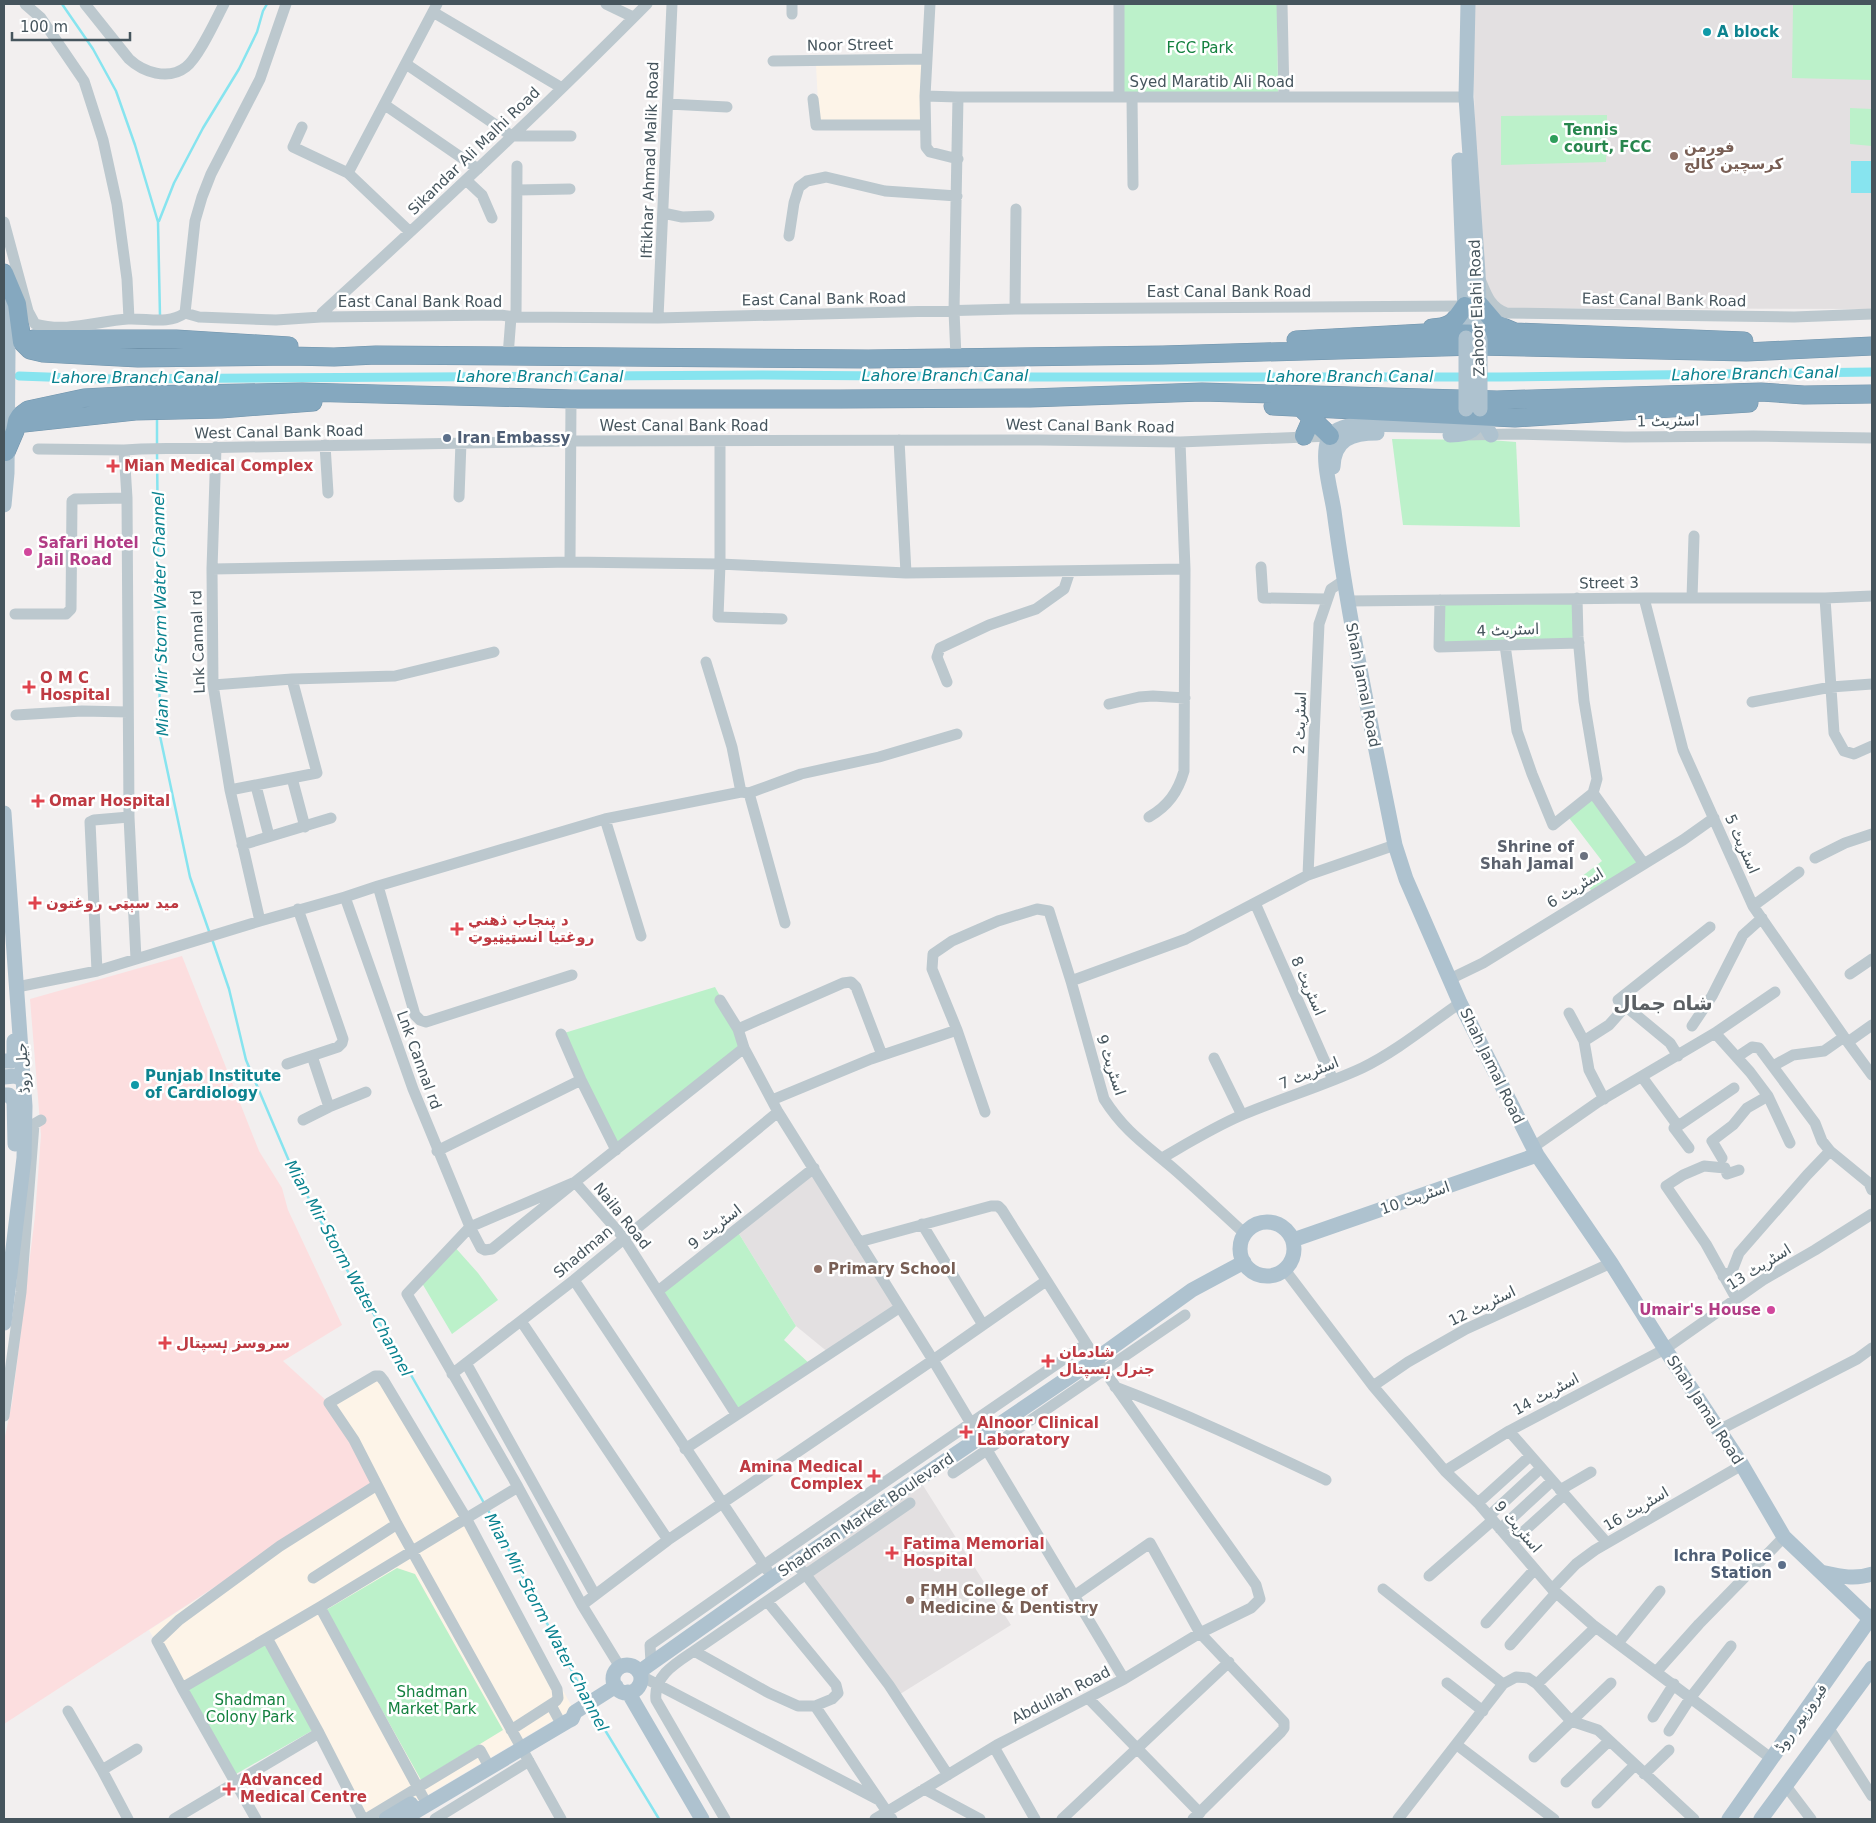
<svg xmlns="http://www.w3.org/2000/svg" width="1876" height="1823" viewBox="0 0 1876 1823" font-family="'DejaVu Sans',Cairo,sans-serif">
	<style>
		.commercial { fill: #fdf4e8 }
		.education { fill: #e3e0e1 }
		.medical { fill: #fcdedf }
		.green { fill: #bcf1ca }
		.water { fill: #87e4ef }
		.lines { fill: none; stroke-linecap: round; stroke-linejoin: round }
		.stream { stroke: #87e4ef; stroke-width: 2.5 }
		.canal { stroke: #87e4ef; stroke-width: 9 }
		.highway-casing { stroke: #7093ab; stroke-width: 19 }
		.minor { stroke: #bcc8ce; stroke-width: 11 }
		.major { stroke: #aec2cf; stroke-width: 15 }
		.highway { stroke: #85a8bf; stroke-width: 18 }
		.major-bridge { stroke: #aec2cf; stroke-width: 15 }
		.culture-dot { fill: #0f9aa8; stroke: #fff; stroke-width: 2 }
		.leisure-dot { fill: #2e9e5b; stroke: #fff; stroke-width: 2 }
		.education-dot { fill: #8d6e63; stroke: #fff; stroke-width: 2 }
		.service-dot { fill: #5c6f8a; stroke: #fff; stroke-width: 2 }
		.health-dot { fill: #e0444e; stroke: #fff; stroke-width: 2 }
		.hotel-dot { fill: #d1479c; stroke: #fff; stroke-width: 2 }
		.worship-dot { fill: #6b7280; stroke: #fff; stroke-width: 2 }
		.labels { text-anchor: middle; stroke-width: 5; stroke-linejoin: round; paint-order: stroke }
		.culture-label { font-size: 15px; font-weight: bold; fill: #0d838f; stroke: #fff; text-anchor: start }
		.street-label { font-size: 15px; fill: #46555d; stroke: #fff }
		.park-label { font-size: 15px; fill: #14813f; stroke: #fff }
		.leisure-label { font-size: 15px; font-weight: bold; fill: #27864d; stroke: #fff; text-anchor: start }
		.education-label { font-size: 15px; font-weight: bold; fill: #785e54; stroke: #fff; text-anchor: start }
		.service-label { font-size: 15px; font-weight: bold; fill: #4e5e75; stroke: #fff; text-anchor: start }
		.health-label { font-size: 15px; font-weight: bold; fill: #be3a42; stroke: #fff; text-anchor: start }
		.hotel-label { font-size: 15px; font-weight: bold; fill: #b23c85; stroke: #fff; text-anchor: start }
		.worship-label { font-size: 15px; font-weight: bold; fill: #5b616d; stroke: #fff; text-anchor: end }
		.water-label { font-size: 16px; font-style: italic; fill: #09828f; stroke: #fff }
		.district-label { font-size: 20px; font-weight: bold; fill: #5b6064; stroke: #fff }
	</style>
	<rect width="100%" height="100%" fill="#f2efef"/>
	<path class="commercial" d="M927 59 921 121H819L816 65Z
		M375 1376 466 1518 575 1712 564 1714 387 1819H365L267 1638 182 1688 149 1630 377 1485 329 1403Z"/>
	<path class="education" d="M1472 4H1872V309L1479 308Z
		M814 1168 899 1308 829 1353 796 1326 736 1229Z
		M919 1479 1011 1625 897 1696 798 1567Z"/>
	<path class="medical" d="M182 956 259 1151 282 1188 288 1210 342 1325 283 1361 329 1403 377 1485 230 1577 4 1724V1441L12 1403 35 1216 41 1135 30 999Z"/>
	<path class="green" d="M1121 4H1277L1278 92 1123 93Z
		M1793 4H1872V80L1792 78Z
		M1850 108 1872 109V146L1850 144Z
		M1607 115 1606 162 1501 165V116Z
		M1392 439 1490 440 1516 442 1520 527 1403 525Z
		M1577 598 1579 643 1439 647 1440 600Z
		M1593 793 1644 864 1594 894 1581 877 1602 861 1566 814Z
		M715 987 738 1029 744 1048 616 1150 561 1034Z
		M736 1229 796 1326 784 1340 811 1365 736 1414 658 1291Z
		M453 1245 478 1273 498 1300 452 1334 419 1278Z
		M397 1568 415 1574 503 1730 421 1780 326 1610Z
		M265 1643 315 1729 236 1774 186 1688Z"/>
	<path class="water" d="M1851 161H1872V193H1851Z"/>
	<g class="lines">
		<path class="stream" d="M62 4 93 49 116 91 135 145 158 222 160 316
			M159 221 174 183 203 128 239 69 257 32 263 11 267 4
			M157 416V446
			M157 451 160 736 190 877 210 934
			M212 939 229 989 246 1060 289 1161 344 1265 411 1375 484 1503
			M488 1510 586 1698
			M591 1707 659 1819"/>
		<path class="canal" d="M19 376 102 379 763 375 1034 377H1500L1872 372"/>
		<g class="highway-casing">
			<path id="highway" d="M4 273 17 304 22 342 30 350 43 353 138 358 290 356 334 357 376 355 868 359 1163 355 1476 346 1746 352 1872 346
				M1479 304 1496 324 1515 332
				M1432 328C1453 327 1454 321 1465 306
				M33 339H176L289 346
				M1296 340 1424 333 1502 334 1516 332 1744 341
				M1273 406 1515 418 1749 403
				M1300 407 1330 436
				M24 423 135 411 221 409 313 402
				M1304 436 1312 418
				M6 452 15 431 17 421 20 416 28 410 84 398 140 395 302 392 571 399H840L1030 398 1202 392 1497 400 1761 392 1804 395 1872 394"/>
		</g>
		<path class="minor" d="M25 4 41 18 84 81 103 140 117 204 127 279 129 319
			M85 4 129 59C143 72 168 81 186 67 199 57 216 19 224 4
			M606 4 633 17
			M930 4 925 96 958 97H1466
			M1119 4V97
			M1282 4 1284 97
			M433 12 562 88
			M792 14V4
			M773 61 927 59
			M406 64 512 136H571
			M925 96 926 147 930 152 958 159
			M1132 97 1133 185
			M813 99 816 125H925
			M668 104 727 107
			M385 105 478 169
			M302 127 293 147 348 173 410 232
			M348 173 437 4
			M466 180 482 195 492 218
			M518 190 570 189
			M663 213 682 217 709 216
			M4 222 28 311 35 324C67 333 97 321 128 319 148 318 168 325 185 313
			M789 236 794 203 799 187 807 181 826 177 885 191 957 196
			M1480 279C1486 294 1490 307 1506 313L1794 317 1872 314
			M1015 309 1016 209
			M185 313 199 317 276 320 321 317 500 315 516 317 658 318 1015 309 1465 306
			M185 313 195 221 202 197 211 174 260 79 286 4
			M321 317 322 313C433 212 542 110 647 4
			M516 317 517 166
			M658 318 672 4
			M508 356 511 317
			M956 357 954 311 958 97
			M571 399 570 562 720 564 906 573
			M1465 435 1514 434 1625 437 1754 436 1872 438
			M899 440 906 573 1185 569
			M720 442V564L718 617 782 619
			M325 445 328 493
			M216 447 212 569 213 685 230 790 260 921
			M38 449 124 450 141 449 571 441 1040 440 1180 442 1330 436
			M124 450 127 498 129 817 136 959
			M459 497 461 442
			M1261 567 1263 598 1327 599
			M212 569 570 562
			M1577 598 1578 637 1584 701 1597 779 1593 793 1644 864
			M1644 598 1683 750 1753 906 1844 1037 1872 1075
			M1692 598 1694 536
			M1825 598 1834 733 1844 751 1854 754 1872 746
			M1440 600 1439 647 1579 643
			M1347 601 1644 598H1825L1872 596
			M15 614H66L71 609 72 501 75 499 127 498
			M1505 645 1517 731 1532 774 1553 825 1593 793
			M706 662 732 747 741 792
			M947 682 937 657 940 648 989 625 1036 609 1064 589 1070 571
			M213 685 292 679 395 676 494 652
			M1752 702 1831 687 1872 684
			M1109 704 1139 697 1153 696 1185 698
			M16 715 82 711 128 712
			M292 778 305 827
			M256 786 269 836
			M230 790 317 773 292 679
			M749 793 785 923
			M1149 817C1168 806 1178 792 1184 771L1185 569 1180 442
			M605 819 641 936
			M242 845 331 818
			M1815 858 1845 843 1872 834
			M1308 875 1319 624 1331 589 1343 581
			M378 886 415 1015 420 1020 426 1022 572 975
			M345 897 378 886 605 819 741 792 749 793 801 774 879 757 957 734
			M1255 903 1333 1080
			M1753 906 1799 872
			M97 971 90 822 94 820 129 817
			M1850 974 1872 959
			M1450 979 1483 963 1683 840 1714 818
			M1071 981 1186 939 1308 875 1395 845
			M17 987 97 971 260 921 345 897 413 1089 470 1227 407 1294 518 1487 582 1605 620 1667
			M720 1000 738 1029 744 1048 778 1112 933 1360 1124 1679
			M1569 1013 1584 1041 1609 1025 1626 1006
			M1692 1026 1712 996 1743 935 1762 918
			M738 1029 843 983 851 982 856 987 882 1055
			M1715 1033 1775 992
			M561 1034 581 1080 616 1150
			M1584 1041 1589 1070 1604 1099
			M1848 1042 1872 1025
			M312 1056 329 1107
			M1678 1056 1670 1043 1618 1000 1710 927
			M1737 1057 1752 1047 1759 1048 1815 1123 1822 1141 1830 1151 1869 1183 1872 1190
			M1214 1058 1242 1115
			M287 1064 338 1047 342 1043 343 1039 298 909
			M1773 1066 1793 1055 1824 1051 1844 1037
			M1642 1077 1678 1126 1674 1128 1689 1148
			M772 1100 871 1059 957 1030
			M985 1112 957 1030 932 969 933 954 952 941 998 921 1037 909 1049 911 1071 981 1104 1099C1125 1132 1146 1145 1174 1169 1198 1190 1221 1212 1245 1234
			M303 1120 329 1107 366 1092
			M1678 1126 1734 1088
			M1532 1148 1598 1102 1715 1033 1750 1072 1768 1096 1790 1143
			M437 1151 581 1080
			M1162 1158C1188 1143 1214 1127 1242 1115 1282 1098 1323 1086 1362 1068 1397 1051 1428 1025 1460 1003
			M1722 1158 1712 1141 1733 1125 1747 1108 1768 1096
			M922 1224 983 1325
			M859 1242 991 1206H998L1002 1210 1096 1359 1256 1585 1260 1599 1251 1608 1200 1633 1124 1679 997 1745 875 1819
			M1285 1270 1373 1386 1445 1471 1478 1503 1552 1589 1593 1625 1772 1759
			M1723 1276 1732 1271 1739 1253 1807 1175 1830 1151
			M574 1280 767 1570
			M658 1291 814 1168
			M1736 1298 1706 1244 1666 1186 1683 1175 1704 1166 1725 1168 1727 1174 1739 1170
			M521 1321 668 1540
			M466 1363 595 1595
			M452 1374 574 1280 778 1112
			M1373 1386 1408 1362 1466 1329 1611 1263
			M1115 1387C1187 1414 1256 1447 1326 1480
			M736 1414 623 1237 575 1182 492 1249 485 1250 481 1248 470 1227 575 1182 744 1048
			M4 1416 21 1292 34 1124 41 1120
			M1719 1430 1857 1359 1872 1348
			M1509 1431 1607 1543
			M685 1449 899 1308
			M1445 1471 1509 1431 1665 1349 1763 1280 1815 1250 1872 1214
			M953 1473 1185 1315
			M1560 1490 1591 1472
			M1478 1503 1530 1456
			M1489 1516 1541 1468
			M1500 1529 1552 1481
			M1512 1542 1564 1495
			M795 1563 806 1575 889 1685 948 1775
			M1429 1576 1493 1520
			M313 1578 397 1524
			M1383 1589 1503 1684
			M1552 1589 1576 1564 1595 1550 1742 1465
			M1074 1596 1150 1543 1200 1633 1284 1722V1728L1281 1732 1193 1819
			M767 1601 910 1503
			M582 1605 668 1540 933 1360 1046 1281
			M320 1607 423 1797
			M1486 1623 1535 1569
			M267 1638 319 1733
			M1618 1643 1660 1591
			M1510 1645 1556 1593
			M694 1651 767 1601 836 1685 838 1693 832 1699 815 1706H798L769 1693 694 1651C676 1663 653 1676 656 1700L725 1819
			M651 1663 650 1645 764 1565 1086 1344
			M1657 1671 1699 1624 1784 1537
			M641 1676 879 1800
			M1447 1683 1483 1711
			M1537 1684 1596 1627
			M182 1688 157 1641 179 1620 280 1546 377 1485
			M1088 1698 1200 1813
			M551 1705 558 1718
			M815 1706 892 1819
			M68 1711 102 1770
			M1653 1717 1674 1684
			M1828 1727 1872 1796
			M511 1730 556 1701 558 1698 557 1689 466 1518 384 1381 380 1376H375L329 1403 354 1440 397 1524 561 1819
			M1669 1731 1691 1697 1731 1646
			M1457 1745 1554 1819
			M994 1747 1035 1819
			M1534 1757 1611 1683
			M1644 1774 1669 1750
			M1566 1782 1609 1741
			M1786 1786 1811 1819
			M924 1789 980 1819
			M1597 1803 1635 1765
			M128 1819 102 1770 137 1749
			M174 1819 319 1733 363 1819
			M256 1819 182 1688 320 1607 518 1487
			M366 1819 480 1750 486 1761
			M435 1819 529 1761
			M1062 1819 1229 1662
			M1398 1819 1503 1684 1516 1677 1528 1678 1537 1684 1571 1721 1598 1730 1694 1819"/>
		<path class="major" d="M1468 4 1466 97 1478 273 1480 339
			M1459 160 1466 338
			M4 284 8 352 7 473 4 505
			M1466 409 1465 422 1459 426 1361 424C1349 425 1333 428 1328 440 1321 459 1331 491 1334 511 1349 624 1373 734 1395 845L1406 879 1460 1003 1537 1155 1611 1263 1665 1349 1742 1465 1784 1537 1870 1619
			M1480 416 1491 435
			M1450 435C1469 435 1479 431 1480 409
			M1333 467C1334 439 1352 433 1377 433
			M4 813 25 1106 24 1158 4 1323
			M4 1061H11L14 1057V1041
			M4 1077 15 1076 24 1080
			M4 1095H9L14 1101 15 1144
			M1240 1249a27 27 0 1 1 54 0a27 27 0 1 1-54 0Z
			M1293 1240 1537 1155
			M1821 1572C1839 1576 1854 1580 1872 1574
			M613 1679a14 14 0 1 1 28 0a14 14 0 1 1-28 0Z
			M639 1672 772 1578 1096 1359 1192 1290 1244 1262
			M628 1692 702 1819
			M386 1819 411 1804
			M403 1819 568 1721 572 1719 575 1712 616 1686
			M1729 1819 1872 1616
			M1761 1819 1872 1668"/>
		<use href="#highway" class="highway"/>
		<path class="major-bridge" d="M1466 338V409
			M1480 409V339"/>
	</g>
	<g class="culture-dot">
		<circle cx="1707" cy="32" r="5"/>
		<circle cx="135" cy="1085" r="5"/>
	</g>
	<circle class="leisure-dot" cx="1554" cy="139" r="5"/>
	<g class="education-dot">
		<circle cx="1674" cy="156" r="5"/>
		<circle cx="818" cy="1269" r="5"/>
		<circle cx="910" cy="1600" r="5"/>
	</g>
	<g class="service-dot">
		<circle cx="447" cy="438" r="5"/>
		<circle cx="1782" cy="1565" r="5"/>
	</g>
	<g class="health-dot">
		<path d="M110.5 458.5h5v5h5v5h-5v5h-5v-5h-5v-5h5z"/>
		<path d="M26.5 679.5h5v5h5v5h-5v5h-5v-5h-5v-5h5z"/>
		<path d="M35.5 793.5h5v5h5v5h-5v5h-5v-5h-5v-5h5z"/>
		<path d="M32.5 895.5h5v5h5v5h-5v5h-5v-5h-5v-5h5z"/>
		<path d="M454.5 921.5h5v5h5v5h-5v5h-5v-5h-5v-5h5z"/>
		<path d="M162.5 1335.5h5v5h5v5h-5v5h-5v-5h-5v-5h5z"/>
		<path d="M1045.5 1353.5h5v5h5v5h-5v5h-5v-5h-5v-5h5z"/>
		<path d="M963.5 1424.5h5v5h5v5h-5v5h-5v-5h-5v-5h5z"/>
		<path d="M871.5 1468.5h5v5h5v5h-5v5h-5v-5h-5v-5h5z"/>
		<path d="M889.5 1545.5h5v5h5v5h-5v5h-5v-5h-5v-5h5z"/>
		<path d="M226.5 1781.5h5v5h5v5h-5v5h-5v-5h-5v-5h5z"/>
	</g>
	<g class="hotel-dot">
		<circle cx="28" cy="552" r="5"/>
		<circle cx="1771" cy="1310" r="5"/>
	</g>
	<circle class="worship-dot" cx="1584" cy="856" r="5"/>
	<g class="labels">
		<g class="culture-label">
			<text x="1717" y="37">A block</text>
			<text x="145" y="1081">Punjab Institute<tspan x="145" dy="17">of Cardiology</tspan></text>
		</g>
		<g class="street-label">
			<text transform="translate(850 45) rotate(-1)" y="5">Noor Street</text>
			<text x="1212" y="87">Syed Maratib Ali Road</text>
			<text transform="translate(474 151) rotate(-44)" y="5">Sikandar Ali Malhi Road</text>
			<text transform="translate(650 160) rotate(-88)" y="5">Iftikhar Ahmad Malik Road</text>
			<text x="1229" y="297">East Canal Bank Road</text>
			<text transform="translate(824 299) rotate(-1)" y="5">East Canal Bank Road</text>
			<text transform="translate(1664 300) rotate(1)" y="5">East Canal Bank Road</text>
			<text x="420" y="307">East Canal Bank Road</text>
			<text transform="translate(1477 308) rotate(-92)" y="5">Zahoor Elahi Road</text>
			<text transform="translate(1668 421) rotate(-1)" y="5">اسٹریٹ 1</text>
			<text x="684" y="431">West Canal Bank Road</text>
			<text transform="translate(1090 426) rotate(1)" y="5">West Canal Bank Road</text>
			<text transform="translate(279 432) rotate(-1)" y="5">West Canal Bank Road</text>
			<text transform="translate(1609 583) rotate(-1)" y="5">Street 3</text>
			<text transform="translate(1508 630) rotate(-2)" y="5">اسٹریٹ 4</text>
			<text transform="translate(198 642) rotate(-92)" y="5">Lnk Cannal rd</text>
			<text transform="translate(1363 685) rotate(79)" y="5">Shah Jamal Road</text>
			<text transform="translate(1300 723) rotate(-88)" y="5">اسٹریٹ 2</text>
			<text transform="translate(1742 844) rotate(66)" y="5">اسٹریٹ 5</text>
			<text transform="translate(1575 888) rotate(-31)" y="5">اسٹریٹ 6</text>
			<text transform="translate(1308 986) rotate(66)" y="5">اسٹریٹ 8</text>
			<text transform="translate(419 1060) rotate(70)" y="5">Lnk Cannal rd</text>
			<text transform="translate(1111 1065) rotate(72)" y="5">اسٹریٹ 9</text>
			<text transform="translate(1492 1066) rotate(64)" y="5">Shah Jamal Road</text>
			<text transform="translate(23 1068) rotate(-94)" y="5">جیل روڈ</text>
			<text transform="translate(1309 1073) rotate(-22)" y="5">اسٹریٹ 7</text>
			<text transform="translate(1415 1198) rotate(-19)" y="5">اسٹریٹ 10</text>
			<text transform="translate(622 1216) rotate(51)" y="5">Naila Road</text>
			<text transform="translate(715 1227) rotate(-38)" y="5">اسٹریٹ 9</text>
			<text transform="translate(583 1252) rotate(-40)" y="5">Shadman</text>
			<text transform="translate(1759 1267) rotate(-32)" y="5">اسٹریٹ 13</text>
			<text transform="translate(1482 1306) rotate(-26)" y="5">اسٹریٹ 12</text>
			<text transform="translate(1546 1394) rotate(-28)" y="5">اسٹریٹ 14</text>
			<text transform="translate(1705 1410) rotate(57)" y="5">Shah Jamal Road</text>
			<text transform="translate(1636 1509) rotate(-30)" y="5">اسٹریٹ 16</text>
			<text transform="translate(866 1515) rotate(-34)" y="5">Shadman Market Boulevard</text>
			<text transform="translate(1518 1527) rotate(49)" y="5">اسٹریٹ 9</text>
			<text transform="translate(1061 1695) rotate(-27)" y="5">Abdullah Road</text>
			<text transform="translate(1801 1718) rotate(-55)" y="5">فیروزپور روڈ</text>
		</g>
		<g class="park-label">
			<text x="1200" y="53">FCC Park</text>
			<text x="432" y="1697">Shadman<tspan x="432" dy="17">Market Park</tspan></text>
			<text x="250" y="1705">Shadman<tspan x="250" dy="17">Colony Park</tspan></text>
		</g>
		<g class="leisure-label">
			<text x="1564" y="135">Tennis<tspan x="1564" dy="17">court, FCC</tspan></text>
		</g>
		<g class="education-label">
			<text x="1684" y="152">فورمن<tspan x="1684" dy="17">کرسچین کالج</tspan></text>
			<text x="828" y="1274">Primary School</text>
			<text x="920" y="1596">FMH College of<tspan x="920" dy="17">Medicine &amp; Dentistry</tspan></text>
		</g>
		<g class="service-label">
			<text x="457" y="443">Iran Embassy</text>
			<text x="1772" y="1561" text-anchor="end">Ichra Police<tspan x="1772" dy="17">Station</tspan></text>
		</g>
		<g class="health-label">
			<text x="124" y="471">Mian Medical Complex</text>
			<text x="40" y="683">O M C<tspan x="40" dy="17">Hospital</tspan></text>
			<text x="49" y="806">Omar Hospital</text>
			<text x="46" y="908">مید سېټي روغتون</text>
			<text x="468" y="925">د پنجاب ذهني<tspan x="468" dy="17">روغتیا انسټیټیوټ</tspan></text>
			<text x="176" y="1348">سروسز ہسپتال</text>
			<text x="1059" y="1357">شادمان<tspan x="1059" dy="17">جنرل ہسپتال</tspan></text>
			<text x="977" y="1428">Alnoor Clinical<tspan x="977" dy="17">Laboratory</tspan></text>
			<text x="863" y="1472" text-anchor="end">Amina Medical<tspan x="863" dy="17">Complex</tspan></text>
			<text x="903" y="1549">Fatima Memorial<tspan x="903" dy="17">Hospital</tspan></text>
			<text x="240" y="1785">Advanced<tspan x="240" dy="17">Medical Centre</tspan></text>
		</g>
		<g class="hotel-label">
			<text x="38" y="548">Safari Hotel<tspan x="38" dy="17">Jail Road</tspan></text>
			<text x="1761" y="1315" text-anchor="end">Umair's House</text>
		</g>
		<g class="worship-label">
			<text x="1574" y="852">Shrine of<tspan x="1574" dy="17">Shah Jamal</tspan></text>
		</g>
		<g class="water-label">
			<text transform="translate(1755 373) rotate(-1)" y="6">Lahore Branch Canal</text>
			<text x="945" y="381">Lahore Branch Canal</text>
			<text x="540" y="382">Lahore Branch Canal</text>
			<text x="1350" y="382">Lahore Branch Canal</text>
			<text x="135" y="383">Lahore Branch Canal</text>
			<text transform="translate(160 614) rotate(-91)" y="6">Mian Mir Storm Water Channel</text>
			<text transform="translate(349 1268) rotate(61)" y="6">Mian Mir Storm Water Channel</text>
			<text transform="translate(547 1622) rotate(62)" y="6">Mian Mir Storm Water Channel</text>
		</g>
		<g class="district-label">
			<text x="1663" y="1010">شاہ جمال</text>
		</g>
	</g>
	<rect width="1876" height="1823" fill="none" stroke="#46555d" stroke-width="10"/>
	<path d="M12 32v8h118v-8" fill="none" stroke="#46555d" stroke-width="2.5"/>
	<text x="20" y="32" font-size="15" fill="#46555d" stroke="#ffffff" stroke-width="4" paint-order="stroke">100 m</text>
</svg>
